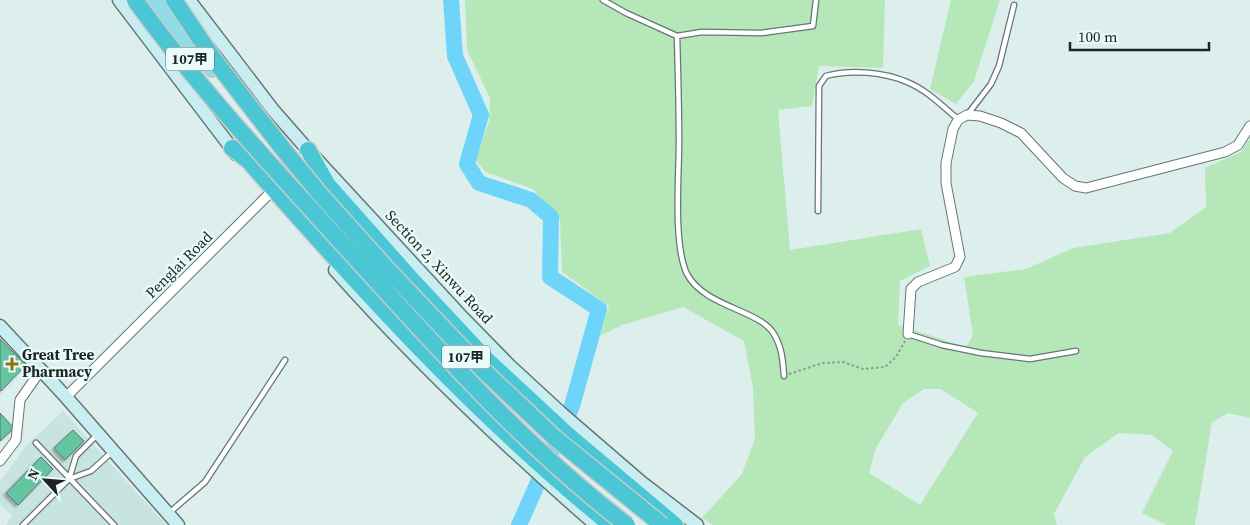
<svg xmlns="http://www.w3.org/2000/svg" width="1250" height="525" viewBox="0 0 1250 525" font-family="'Source Serif 4','Noto Sans TC',serif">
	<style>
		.built { fill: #c8e4e0 }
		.green { fill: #b6e7b9; fill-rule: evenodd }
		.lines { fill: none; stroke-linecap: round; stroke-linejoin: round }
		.river { stroke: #6fd4fa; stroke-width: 16 }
		.building { fill: #64c6a0; stroke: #65736d; filter: url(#shadow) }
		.lane-casing { stroke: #657674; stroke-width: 7 }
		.street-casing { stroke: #657674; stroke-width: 11 }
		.secondary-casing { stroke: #657674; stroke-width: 15 }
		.primary-casing { stroke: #c9caca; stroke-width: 16 }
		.highway-casing { stroke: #c9caca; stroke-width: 19 }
		.path { stroke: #8c9a97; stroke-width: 2; stroke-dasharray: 2.5 2.5; stroke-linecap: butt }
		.lane { stroke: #fff; stroke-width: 4.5 }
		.street { stroke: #fff; stroke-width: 9 }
		.secondary { stroke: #c9eef2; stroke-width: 12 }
		.primary { stroke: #92dde5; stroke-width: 14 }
		.highway { stroke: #4ac6d4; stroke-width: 16 }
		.highway-bridge-casing { stroke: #c9caca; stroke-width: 19; stroke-linecap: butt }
		.highway-bridge { stroke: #4ac6d4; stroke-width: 16 }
		.poi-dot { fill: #8f6f14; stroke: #e9fcf9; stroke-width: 2 }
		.labels { text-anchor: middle; stroke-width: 4.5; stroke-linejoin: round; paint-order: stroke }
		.shield { fill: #e9fcf9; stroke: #5a6563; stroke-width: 1 }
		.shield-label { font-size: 14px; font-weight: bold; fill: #1d2423 }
		.street-label { font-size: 15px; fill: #1d2423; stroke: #e9fcf9 }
		.poi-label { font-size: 15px; font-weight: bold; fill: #1d2423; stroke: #e9fcf9; text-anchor: start }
	</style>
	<defs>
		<filter id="shadow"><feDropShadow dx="-2.5" dy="2.5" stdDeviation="1" flood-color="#0004"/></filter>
	</defs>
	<rect width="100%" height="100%" fill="#dcefec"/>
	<path class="built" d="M63 411 166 525H6L12 515 0 504V482L26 446Z"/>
	<path class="green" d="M465 0H885L883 68 819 66 812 106 778 110 790 250 921 229 930 266 900 281 898 325 966 347 973 335 964 277 1026 269 1073 248 1170 233 1206 207 1205 168 1241 152 1250 138V418L1228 413 1212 422 1195 525H1166L1142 513 1173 451 1152 435 1119 433 1085 457 1054 514 1057 525H713L702 518 742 474 755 439 753 388 744 341 683 307 622 325 600 336 609 306 562 272 560 220 533 189 485 172 476 160 489 121 490 98 467 50ZM924 389H941L978 413 920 505 869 473 875 450 903 403Z
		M951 0H1000L974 81 956 104 930 89Z"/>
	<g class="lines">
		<path class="river" d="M451 0 455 56 481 115 467 164 479 183 531 200 551 217 550 277 599 309 572 406 519 525"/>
	</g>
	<path class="building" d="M0 339 26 365 1 391 0 390Z
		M0 413 14 428 0 441Z
		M73 430 84 441 65 460 54 448Z
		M41 457 53 469 18 505 6 493Z"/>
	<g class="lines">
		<g class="lane-casing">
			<path id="lane" d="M603 0 626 13 677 36
				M968 114 991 84 999 66 1014 5
				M818 211 819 86 826 76C850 69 884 72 907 82 927 90 942 106 958 119
				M908 334 942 345 981 353 1030 359 1076 351
				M784 376C783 362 782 348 775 336 763 310 705 308 687 274 673 245 679 176 679 142 679 106 678 71 677 36L702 32 761 33 813 26 816 0
				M97 435 76 456 69 479 91 471 113 451
				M36 443 114 525
				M169 513 205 482 285 360
				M23 525 69 479"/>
		</g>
		<g class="street-casing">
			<path id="street" d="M908 334 911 289 918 282 955 267 960 257 946 183V163L953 129 958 120 967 115 980 116 1001 123 1021 133 1063 178 1075 186 1086 188 1225 152 1238 145 1250 126
				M66 397 269 194 295 171 308 150
				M0 461 16 440 20 400 41 370"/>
		</g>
		<g class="secondary-casing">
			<path id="secondary" d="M119 0 236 154
				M189 0 273 110 308 150 462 317 510 366 561 413 641 482 697 525
				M335 270C416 361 504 445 596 525
				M0 326 66 397 178 525"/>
		</g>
		<g class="primary-casing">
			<path id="primary" d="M147 0 192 62
				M161 0 212 70"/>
		</g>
		<g class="highway-casing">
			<path id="highway" d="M232 148 248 160C361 289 477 417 611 525
				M308 150 327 184 414 282 486 359 568 435 675 525"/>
		</g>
		<path class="path" d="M789 374 823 363 843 362 863 369 885 367 896 357 905 341"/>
		<use href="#lane" class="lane"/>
		<use href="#street" class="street"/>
		<use href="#secondary" class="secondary"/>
		<use href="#primary" class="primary"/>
		<use href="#highway" class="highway"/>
		<g class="highway-bridge-casing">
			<path id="highway-bridge" d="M135 0C197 86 269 163 340 241 430 340 520 443 627 525
				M174 0 215 61 283 149 319 193 389 271 482 369 555 438 662 525"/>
		</g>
		<use href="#highway-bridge" class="highway-bridge"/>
	</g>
	<path class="poi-dot" d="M9.5 356.5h5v5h5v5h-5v5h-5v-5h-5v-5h5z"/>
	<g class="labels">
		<g class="shield">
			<rect x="166" y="47.5" width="48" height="23" rx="4"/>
			<rect x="442" y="345.5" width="48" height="23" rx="4"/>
		</g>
		<g class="shield-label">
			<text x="190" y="64">107甲</text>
			<text x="466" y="362">107甲</text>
		</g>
		<g class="street-label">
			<text transform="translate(179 265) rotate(-45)" y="5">Penglai Road</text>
			<text transform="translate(439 267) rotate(47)" y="5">Section 2, Xinwu Road</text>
		</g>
		<g class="poi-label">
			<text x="22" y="360">Great Tree<tspan x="22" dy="17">Pharmacy</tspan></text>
		</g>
	</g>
	<g transform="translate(45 480) rotate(296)" stroke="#e9fcf9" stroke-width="4" paint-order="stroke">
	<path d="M0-4L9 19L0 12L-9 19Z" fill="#1d2423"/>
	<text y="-8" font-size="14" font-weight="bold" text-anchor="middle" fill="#1d2423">N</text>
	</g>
	<path d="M1070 42v8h139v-8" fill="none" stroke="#1d2423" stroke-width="2.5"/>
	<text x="1078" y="42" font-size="15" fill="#1d2423" stroke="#e9fcf9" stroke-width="4" paint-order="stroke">100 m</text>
</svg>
